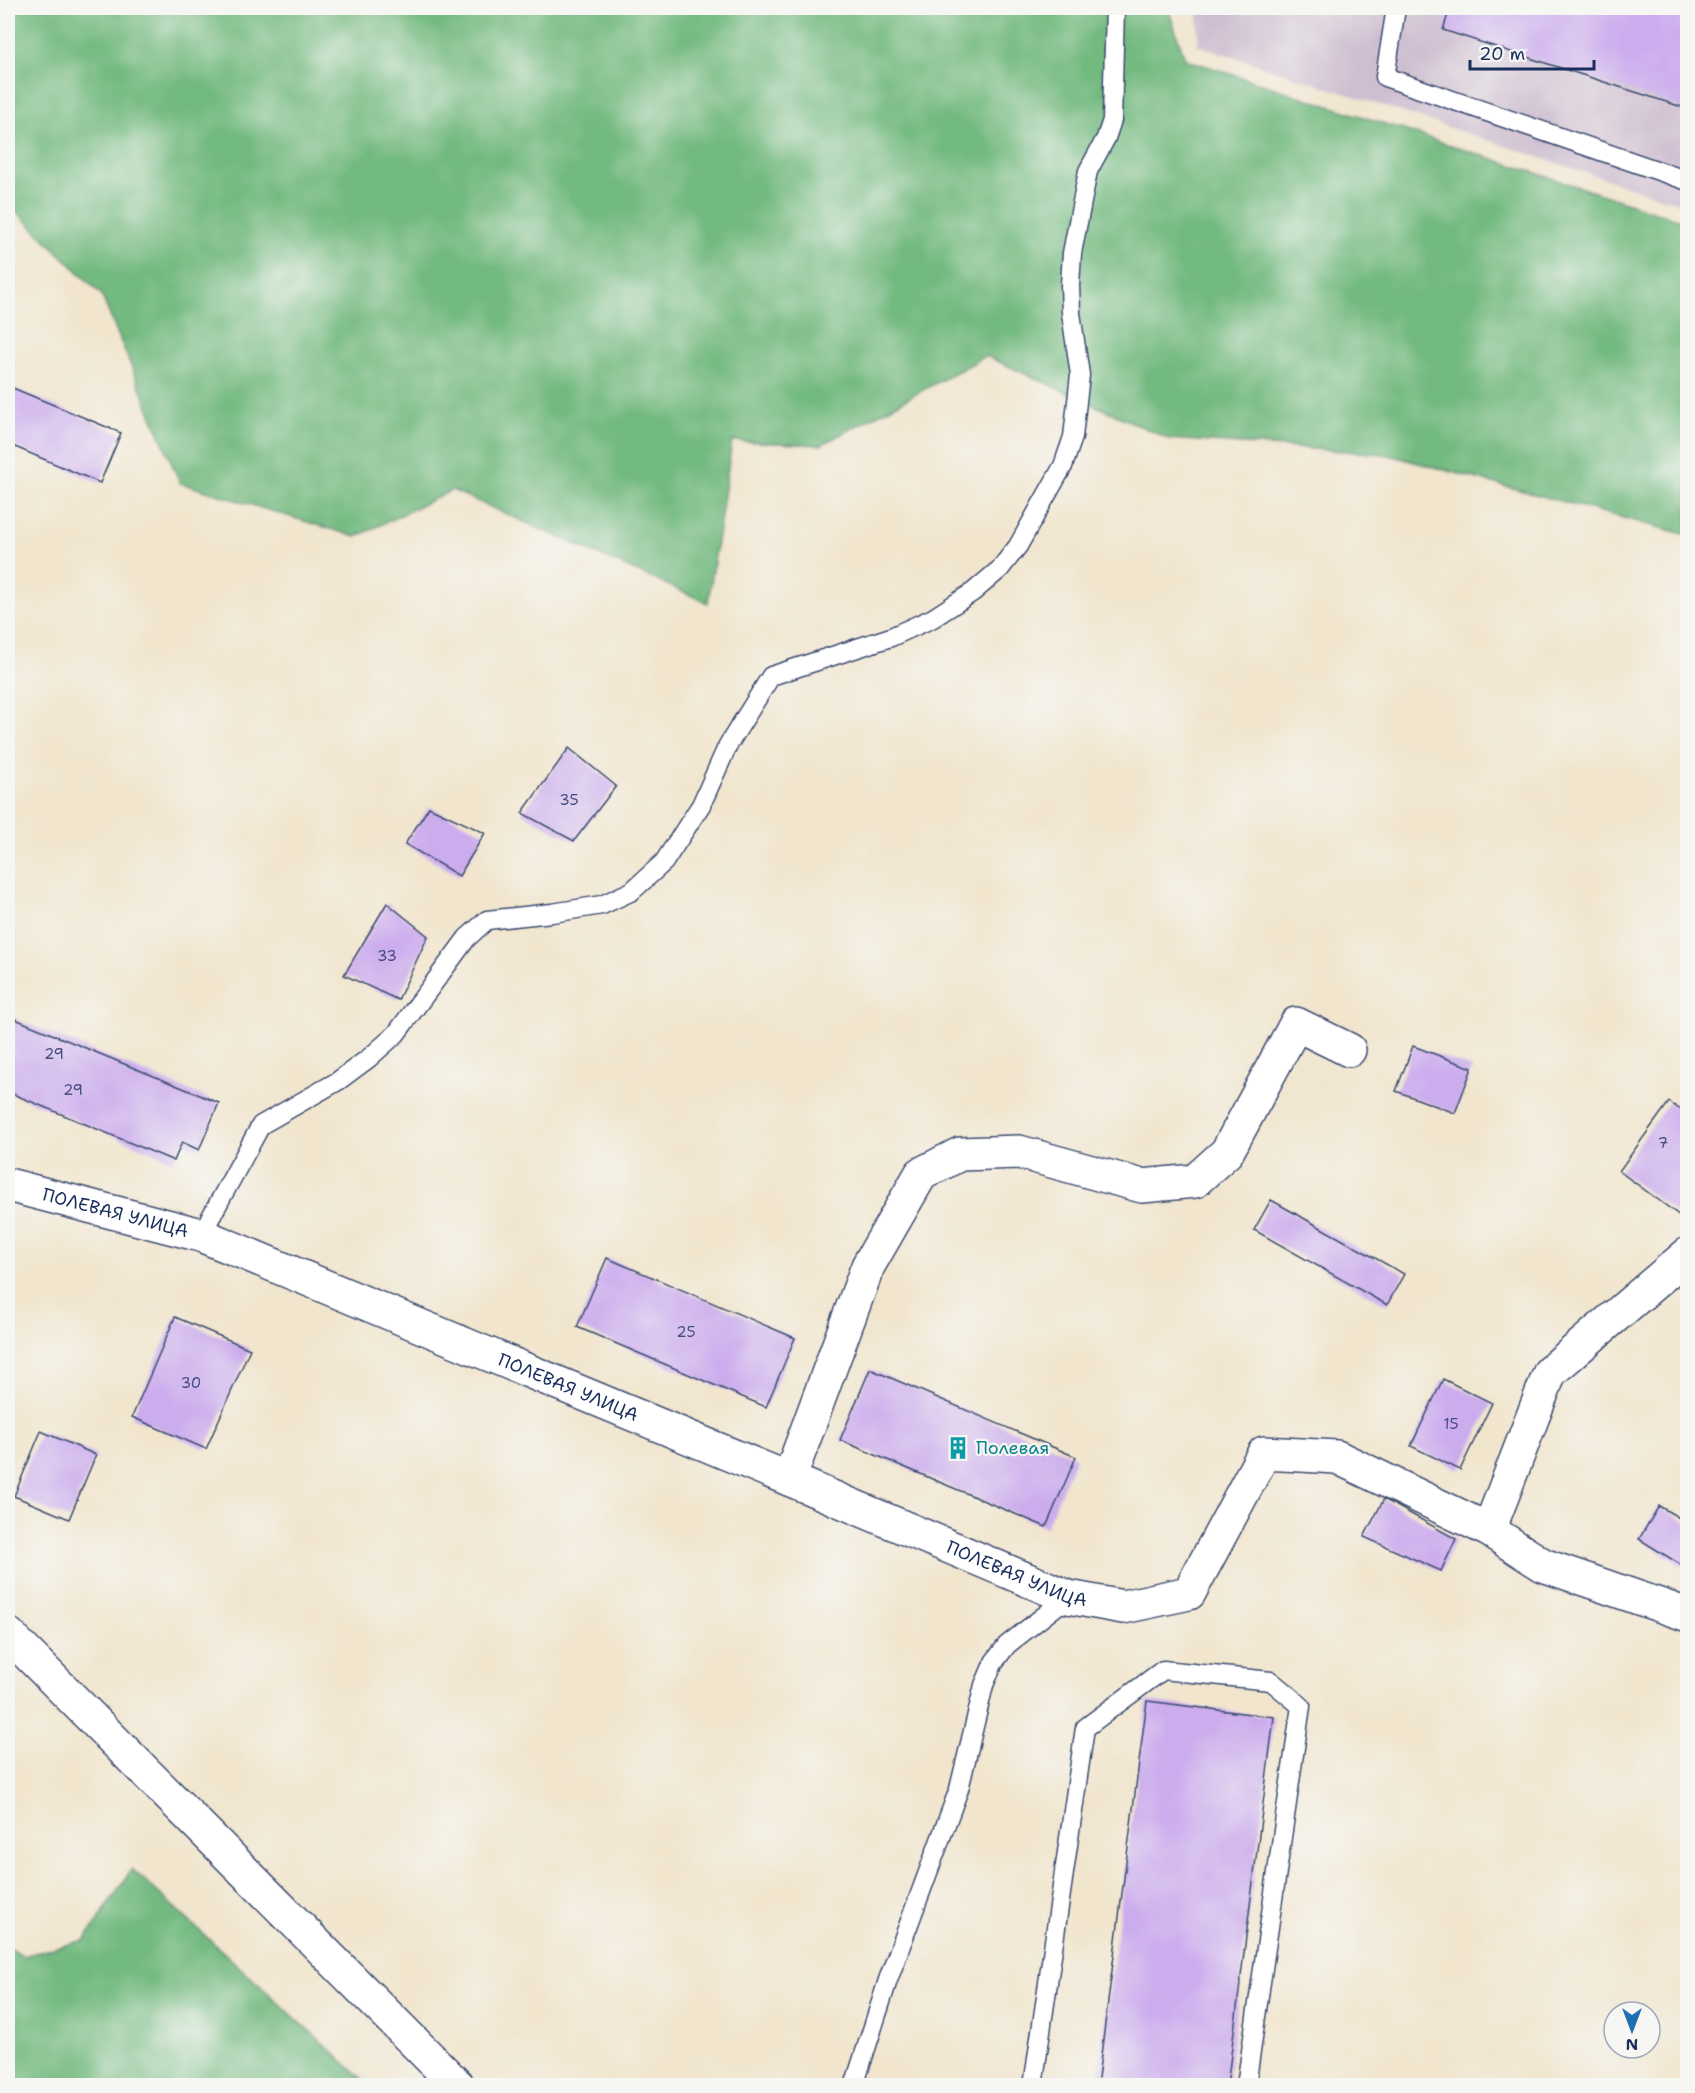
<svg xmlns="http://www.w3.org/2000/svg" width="1695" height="2093" viewBox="0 0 1695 2093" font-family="'Shantell Sans',sans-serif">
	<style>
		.industrial { fill: #cebed0 }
		.forest { fill: #73ba80; stroke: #47746f; stroke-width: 1.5 }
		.building { fill: #cbaced }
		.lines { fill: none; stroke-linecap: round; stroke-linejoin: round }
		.lane-casing { stroke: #3b4a6f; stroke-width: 21 }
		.street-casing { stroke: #3b4a6f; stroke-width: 36 }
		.lane { stroke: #fff; stroke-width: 18 }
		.street { stroke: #fff; stroke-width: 33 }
		.labels { text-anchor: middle; stroke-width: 4.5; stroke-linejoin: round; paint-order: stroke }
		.number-label { font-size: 15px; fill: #474e82 }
		.street-label { font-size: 18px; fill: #1b2f5e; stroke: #f6f6f2 }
		.culture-label { font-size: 18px; fill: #0d838f; stroke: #f6f6f2; text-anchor: start }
	</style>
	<rect width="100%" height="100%" fill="#f6f6f2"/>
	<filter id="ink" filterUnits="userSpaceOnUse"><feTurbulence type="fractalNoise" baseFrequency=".0167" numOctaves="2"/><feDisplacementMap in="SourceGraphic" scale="12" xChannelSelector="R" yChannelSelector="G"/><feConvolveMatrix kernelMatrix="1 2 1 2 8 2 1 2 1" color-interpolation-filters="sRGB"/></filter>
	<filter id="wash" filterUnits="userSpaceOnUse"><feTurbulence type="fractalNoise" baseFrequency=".008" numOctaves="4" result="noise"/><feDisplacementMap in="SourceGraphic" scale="24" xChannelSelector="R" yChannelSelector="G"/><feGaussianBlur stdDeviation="1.35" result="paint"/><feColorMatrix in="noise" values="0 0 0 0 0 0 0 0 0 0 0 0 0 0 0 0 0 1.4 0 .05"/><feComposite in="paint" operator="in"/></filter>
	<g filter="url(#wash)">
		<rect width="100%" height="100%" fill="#f1e5cd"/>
		<path class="industrial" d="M1198 8H1687V206L1198 45Z"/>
		<path class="forest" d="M8 8H1168L1185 59 1687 222V535L1385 454 1169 439 986 356 821 445 732 441 708 603 452 490 356 537 180 483 101 294 17 212 8 211Z
			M132 1869 369 2085H8V1947L23 1956 85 1940Z"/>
		<g id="blocks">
			<path class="building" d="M1450 8H1688V109L1443 30Z
				M8 386 121 433 100 483 8 444Z
				M569 748 616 786 574 841 522 813Z
				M429 807 485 833 459 876 405 844Z
				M387 903 428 936 398 1000 344 975Z
				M8 1016 219 1103 199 1150 182 1142 174 1161 8 1092Z
				M1413 1046 1472 1068 1455 1113 1396 1091Z
				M1669 1102 1688 1115V1213L1683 1218 1619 1171Z
				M1271 1200 1404 1274 1387 1305 1254 1230Z
				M607 1258 795 1338 766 1407 577 1327Z
				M175 1317 250 1349 206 1449 132 1417Z
				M870 1369 1076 1457 1046 1527 840 1440Z
				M1443 1379 1492 1403 1460 1470 1411 1446Z
				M41 1431 96 1455 69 1519 14 1496Z
				M1384 1499 1456 1539 1441 1571 1364 1537Z
				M1659 1506 1688 1523V1565L1686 1568 1639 1539Z
				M1147 1701 1274 1717 1227 2086H1097Z"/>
		</g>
	</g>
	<g filter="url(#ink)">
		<use href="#blocks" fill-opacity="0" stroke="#3b4a6f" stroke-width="1.5"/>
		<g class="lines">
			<g class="lane-casing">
				<path id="lane" d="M1396 8 1385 77 1688 181
					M201 1235 261 1125 338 1081 369 1058 396 1034 467 938 487 920 552 913 602 905 632 891 664 862 701 805 728 745 771 676 891 637 933 618 973 592 1000 569 1018 546 1063 466 1073 437 1080 375 1071 313 1070 285 1072 253 1088 171 1106 138 1112 120 1115 8
					M854 2086 888 1980 959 1789 984 1685 994 1662 1007 1645 1068 1597
					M1033 2086 1085 1728 1163 1670 1271 1681 1301 1706 1246 2086"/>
			</g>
			<g class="street-casing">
				<g id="street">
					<path id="s1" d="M8 1185 201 1235 789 1479 1068 1597 1123 1607 1189 1593 1264 1453 1337 1457 1489 1530 1550 1372 1688 1254"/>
					<path d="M789 1479 868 1266 921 1174 960 1154 1019 1152 1142 1186 1195 1181 1227 1152 1296 1024 1349 1050"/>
					<path d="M1489 1530 1543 1565 1688 1615"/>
					<path d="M8 1634 458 2086"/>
				</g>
			</g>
			<use href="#lane" class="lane"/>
			<use href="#street" class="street"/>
		</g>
	</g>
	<defs>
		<g id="building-bare" transform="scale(1.8)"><path d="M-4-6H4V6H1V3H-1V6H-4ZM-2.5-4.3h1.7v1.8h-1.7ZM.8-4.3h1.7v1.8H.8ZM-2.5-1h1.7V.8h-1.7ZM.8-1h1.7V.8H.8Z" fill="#0f9aa8" stroke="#f6f6f2" stroke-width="2.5" paint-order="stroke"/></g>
	</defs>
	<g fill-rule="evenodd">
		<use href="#building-bare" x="958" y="1448"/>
	</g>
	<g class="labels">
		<g class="number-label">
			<text x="569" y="805">35</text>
			<text x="387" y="961">33</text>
			<text x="54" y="1059">29</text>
			<text x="73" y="1095">29</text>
			<text x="1663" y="1148">7</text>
			<text x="686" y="1337">25</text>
			<text x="191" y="1388">30</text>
			<text x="1451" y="1429">15</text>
		</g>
		<g class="street-label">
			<text dy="6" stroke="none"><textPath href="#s1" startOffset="111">ПОЛЕВАЯ УЛИЦА</textPath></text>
			<text dy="6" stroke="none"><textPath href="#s1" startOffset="597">ПОЛЕВАЯ УЛИЦА</textPath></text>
			<text dy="6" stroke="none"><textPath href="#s1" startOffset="1083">ПОЛЕВАЯ УЛИЦА</textPath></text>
		</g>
		<g class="culture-label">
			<text x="976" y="1454">Полевая</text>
		</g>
	</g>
	<rect width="1695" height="2093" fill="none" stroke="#f6f6f2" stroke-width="30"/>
	<g transform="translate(1632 2030) rotate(180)"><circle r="28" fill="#f6f6f2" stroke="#9ea6b7" stroke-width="1.5"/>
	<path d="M0-4.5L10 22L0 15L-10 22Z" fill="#1f6fb2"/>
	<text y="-9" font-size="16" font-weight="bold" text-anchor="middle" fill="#1b2f5e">N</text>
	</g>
	<path d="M1470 60v9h124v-9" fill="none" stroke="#1b2f5e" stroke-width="3"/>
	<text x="1479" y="60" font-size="18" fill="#1b2f5e" stroke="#f6f6f2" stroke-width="4.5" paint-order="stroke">20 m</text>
</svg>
